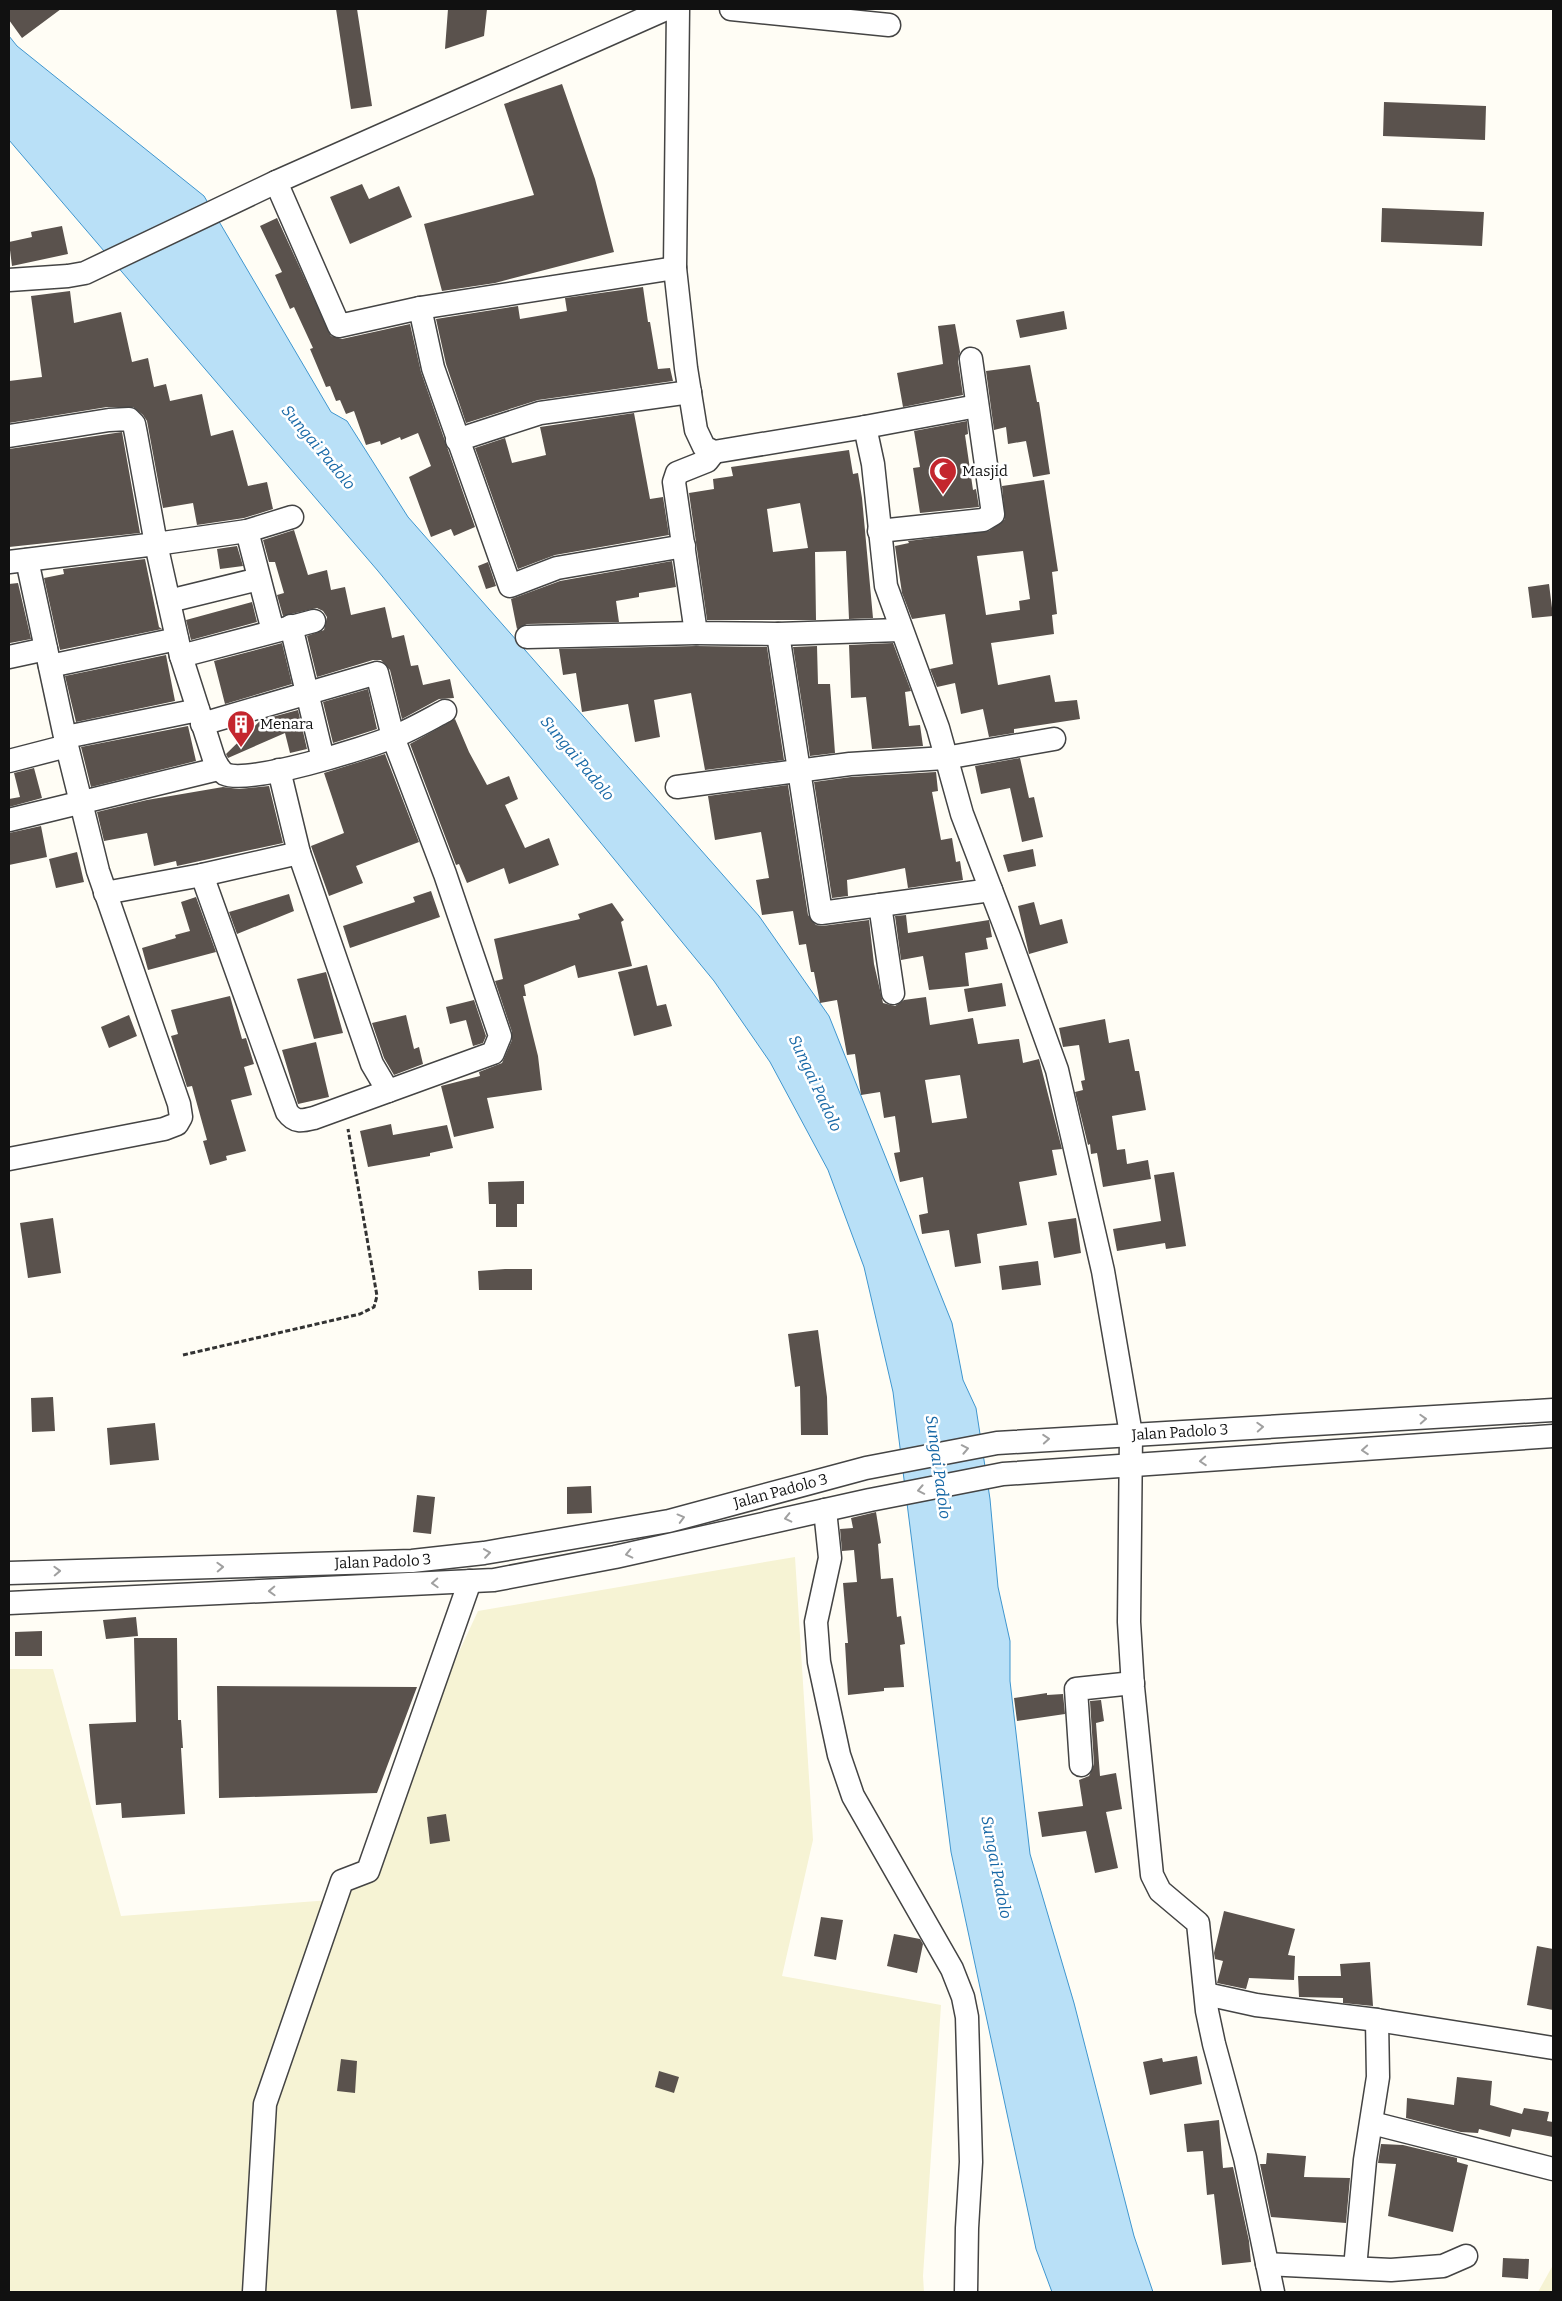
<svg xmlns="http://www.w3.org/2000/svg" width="1562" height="2301" viewBox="0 0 1562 2301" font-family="Bitter,serif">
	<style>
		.farmland { fill: #f6f3d4 }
		.water { fill: #b9e0f7; stroke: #3f96cf }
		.building { fill: #5a524d; fill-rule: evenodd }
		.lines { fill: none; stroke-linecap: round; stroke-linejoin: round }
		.minor-casing { stroke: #444; stroke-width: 25 }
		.path { stroke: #333; stroke-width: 3; stroke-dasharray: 5 2.5; stroke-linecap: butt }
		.minor { stroke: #fff; stroke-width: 22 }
		.oneway { stroke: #a0a0a0 }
		.labels { text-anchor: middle; stroke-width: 5; stroke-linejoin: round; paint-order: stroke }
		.poi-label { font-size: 15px; fill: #111; stroke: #fff; text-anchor: start }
		.street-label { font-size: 15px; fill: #111; stroke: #fff }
		.water-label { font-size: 16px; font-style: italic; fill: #1768a6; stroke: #fff }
	</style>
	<rect width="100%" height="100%" fill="#fffdf5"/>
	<path class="farmland" d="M795 1557 813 1840 782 1976 941 2005 923 2276 924 2292H9V1669H53L121 1916 344 1899 478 1611Z
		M1553 2265V2292H1538Z"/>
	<path class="water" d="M9 36 17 46 204 196 331 412 347 421 408 517 759 916 829 1016 952 1323 963 1380 976 1408 990 1499 998 1587 1010 1641V1681L1030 1854 1074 2003 1134 2236 1153 2292H1052L1036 2249 951 1852 893 1392 864 1267 828 1170 770 1062 714 981 378 571 9 140Z"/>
	<path class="building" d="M9 9H61L22 38 9 20Z
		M336 9H357L372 106 351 109Z
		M448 9H487L484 36 445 49Z
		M562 84 595 179 614 252 495 283 442 291 424 224 534 195 504 104Z
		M1384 102 1486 106 1485 140 1383 136Z
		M362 184 369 199 399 186 412 217 350 244 330 197Z
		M1382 208 1484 212 1482 246 1381 242Z
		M277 218 331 336 342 339 410 324 421 372 475 527 454 536 451 529 431 537 409 477 431 466 418 433 401 440 400 437 381 445 380 441 366 445 354 411 346 414 340 400 336 401 330 386 326 387 310 349 313 348 294 307 290 309 275 275 282 272 260 226Z
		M62 226 68 254 12 266 9 242 32 237 31 232Z
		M643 287 648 322H650L658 369 670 368 673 381 538 400 466 423 446 364 436 319 518 306 520 319 567 311 565 298Z
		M70 291 74 323 121 312 132 362 148 358 154 387 166 384 170 401 202 394 211 436 233 430 248 486 267 482 273 509 244 518 197 525 193 503 163 508 147 421 143 415 133 407H107L9 423V381L42 377 31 296Z
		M1064 311 1067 329 1020 338 1016 320Z
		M955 324 960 352 958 361 963 395 903 407 897 373 943 364 938 326Z
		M1030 365 1037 402H1039L1050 474 1033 477 1026 441 1008 444 1006 427 994 430 986 371Z
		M634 413 650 499 663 497 669 535 555 555 518 569 475 448 505 438 512 463 546 455 540 427Z
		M967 421 968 434 965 435 973 490 976 489 979 507 920 513 913 468 920 467 914 431Z
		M122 432 140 533 9 547V449Z
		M849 450 853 474 858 473 862 498 873 618 849 619 846 551 815 552 816 620H707L689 493 714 489 713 479 733 476 731 467ZM800 503 808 548 773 552 767 509Z
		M1044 480 1058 571 1052 572 1057 614 1052 615 1054 634 991 643 998 685 1050 675 1055 702 1077 700 1080 719 1014 729V733L989 737 983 709 961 714 955 683 937 687 930 669 953 664 945 614 912 619 902 593 895 546 909 543 908 541 989 531 1005 519 1002 486ZM1023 551 1030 599 1019 601 1020 610 986 615 977 556Z
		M294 530 308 575 327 570 331 590 345 587 351 615 385 607 392 638 404 635 411 666 418 665 423 685 450 679 454 698 439 699 402 719 390 670 381 660H373L317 677 307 636 324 630 327 617 323 611 317 608 283 616 277 595 284 593 275 562H269L263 540Z
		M237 546 243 566 220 569 217 549Z
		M145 559 159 627 162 629 60 650 44 578 64 574 63 569Z
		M672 561 676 587 639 593V597L616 601 619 622 527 624 517 629 511 599 560 581Z
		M488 562 496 586 486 589 478 566Z
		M18 583 31 639 10 643 9 584Z
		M1549 584 1553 616 1532 618 1528 587Z
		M252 602 257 622 191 640 186 620Z
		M282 643 292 684 225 704 214 661Z
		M893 643 911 691 905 692 909 726 920 725 923 746 872 749 866 697 851 698 849 645Z
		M696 646 767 647 784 760 705 770 691 693 654 700 660 737 635 742 628 704 582 712 576 673 563 675 559 649Z
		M817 646 818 684H830L835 753 810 756 793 647Z
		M166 655 175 701 76 722 65 676Z
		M368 689 377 729 333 743 323 702Z
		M298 710 307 749 290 753 285 733 228 758 226 754 261 720Z
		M455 719 469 752 487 785 509 776 518 799 505 805 525 848 549 838 559 865 509 884 504 868 467 883 459 864 456 865 410 744Z
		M188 726 196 761 91 787 81 747Z
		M385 754 419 842 356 866 363 883 329 896 311 846 344 833 324 773Z
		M1020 758 1029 798 1034 797 1043 837 1022 842 1010 788 981 794 975 766Z
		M34 768 42 798 9 807V799L20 797 14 773Z
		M936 772 938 791 932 792 941 840 952 838 956 862 960 861 963 880 908 888 905 868 847 880 848 896 832 898 814 782 851 777Z
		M788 785 808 915 816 925 822 926 869 920 874 964 883 1003 895 1006 904 1000 926 997 930 1025 973 1018 978 1044 1019 1039 1023 1063 1039 1059 1062 1149 1052 1150 1057 1175 1019 1182 1027 1225 977 1234 981 1263 955 1267 949 1230 922 1234 919 1215 928 1213 923 1177 900 1182 894 1153 900 1152 895 1116 884 1118 880 1092 861 1095 855 1054 847 1055 837 1000 820 1003 814 972H811L806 944 799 945 793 911 762 915 756 880 769 878 761 832 715 840 708 796ZM960 1075 967 1118 932 1123 925 1080Z
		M269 786 283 843 177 866 176 861 154 866 147 833 104 841 97 812 147 800 223 787 239 789Z
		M41 826 47 857 9 865V833Z
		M1033 849 1036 866 1008 872 1003 855Z
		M77 852 84 882 56 888 49 859Z
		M431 891 440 917 350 948 343 926 415 902 413 897Z
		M289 894 294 911 237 934 229 912Z
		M196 897 216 952 148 970 142 948 176 938 175 935 190 931 181 902Z
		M1034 902 1040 925 1062 919 1068 943 1029 954 1018 906Z
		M612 903 624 920 621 922 632 966 578 978 575 965 524 985 526 996H523L538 1056 542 1090 487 1098 494 1128 454 1137 441 1086 480 1076 479 1072 502 1063 512 1040V1032L495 981 503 979 494 939 580 919 578 914Z
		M906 915 908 933 989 920 992 937 986 938 988 949 965 953 969 986 929 990 923 956 901 960 895 916Z
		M647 965 657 1006 666 1004 672 1026 634 1036 618 972Z
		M326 972 343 1033 314 1039 297 979Z
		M1002 983 1006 1006 968 1012 964 989Z
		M230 996 242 1039 246 1038 254 1064 244 1067 252 1095 231 1100 246 1151 226 1156 227 1160 210 1165 203 1141 207 1140 192 1086 187 1087 171 1036 178 1034 171 1010Z
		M474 1000 486 1036 483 1043 473 1046 466 1020 450 1024 446 1007Z
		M129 1015 137 1036 109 1048 101 1027Z
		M406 1015 414 1049 419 1047 423 1064 394 1075 384 1058 372 1023Z
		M1105 1019 1109 1043 1129 1039 1135 1071H1139L1146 1110 1112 1116 1117 1150 1125 1149 1127 1164 1148 1160 1151 1179 1103 1187 1097 1153 1091 1154 1090 1144 1088 1145 1075 1092 1083 1090 1081 1081 1085 1080 1079 1045 1063 1047 1059 1028Z
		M316 1042 329 1097 298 1104 282 1050Z
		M391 1124 393 1135 447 1125 453 1148 430 1153V1156L368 1167 360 1131Z
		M1174 1172 1186 1246 1166 1249 1165 1243 1117 1251 1113 1229 1161 1221 1154 1175Z
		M524 1181V1204H517V1227H496V1204H489L488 1182Z
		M53 1218 61 1273 28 1278 20 1223Z
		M1076 1218 1081 1253 1054 1258 1048 1222Z
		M1038 1261 1041 1285 1002 1290 999 1266Z
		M505 1269H532V1290H479L478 1271Z
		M818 1330 827 1397 828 1435H801L800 1386 795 1387 788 1334Z
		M53 1397 55 1431 32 1432 31 1398Z
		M155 1423 159 1460 110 1465 107 1428Z
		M591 1486 592 1513 567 1514V1487Z
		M417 1495 435 1497 431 1534 413 1532Z
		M876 1512 881 1543 878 1544 881 1579 893 1578 897 1617 901 1616 905 1644 900 1645 904 1687 884 1688V1691L848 1695 845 1643H848L843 1583 857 1582 854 1550 842 1551 840 1529 853 1528 851 1518Z
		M136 1617 138 1636 106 1639 103 1620Z
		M42 1631V1656H15V1632Z
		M134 1638H177L178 1720H181L183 1748H181L185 1814 122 1818 121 1803 96 1805 89 1724 136 1722Z
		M217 1686 417 1687 377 1793 219 1798Z
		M1047 1693V1695L1063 1694 1065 1714 1017 1721 1014 1698Z
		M1101 1700 1104 1721 1096 1723 1100 1776 1116 1773 1122 1809 1106 1812 1118 1868 1095 1873 1086 1831 1042 1837 1038 1812 1083 1806 1079 1780 1089 1776 1094 1764 1090 1701Z
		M446 1814 450 1841 430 1844 427 1817Z
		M1224 1911 1295 1929 1288 1955 1295 1956 1294 1980 1249 1978 1246 1989 1217 1983 1223 1961 1215 1959 1214 1953Z
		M821 1917 843 1920 836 1960 814 1956Z
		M894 1934 920 1939 923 1944 917 1973 887 1966Z
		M1537 1946 1553 1949V2010L1527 2005Z
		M1370 1962 1373 2006 1343 2003V1998L1299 1997 1298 1976H1341L1340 1964Z
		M1197 2056 1202 2084 1150 2095 1143 2062 1162 2058 1163 2062Z
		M341 2059 357 2061 355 2093 337 2091Z
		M659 2071 679 2077 674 2093 655 2087Z
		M1457 2077 1492 2081 1490 2105 1522 2114 1524 2108 1549 2112 1547 2121 1553 2122V2137L1512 2129 1510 2137 1479 2129 1478 2133 1461 2132 1406 2118 1407 2098 1454 2105Z
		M1219 2120 1223 2168 1233 2167 1249 2241 1251 2262 1222 2265 1214 2194 1207 2195 1203 2151 1187 2152 1184 2124Z
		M1381 2144 1403 2145 1457 2158V2162L1468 2165 1453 2232 1388 2216 1396 2164 1378 2163Z
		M1267 2153 1306 2156 1304 2177 1350 2178 1346 2223 1271 2217 1260 2164H1266Z
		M1503 2258 1529 2259 1528 2279 1502 2277Z"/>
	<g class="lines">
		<g class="minor-casing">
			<g id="minor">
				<path d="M678 9 675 268 686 368 696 430 704 447 714 452 865 427 873 464 886 586 938 728 962 814 1009 937 1057 1070 1103 1271 1131 1434 1129 1622 1133 1687 1152 1875 1160 1891 1198 1923 1207 2011 1214 2044 1245 2158 1273 2292"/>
				<path d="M731 9 889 25"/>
				<path d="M276 182 339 326 420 308 675 268"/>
				<path d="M9 280 68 276 85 273 276 182 666 9"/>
				<path d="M420 308 433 368 510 586 557 568 684 546"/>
				<path d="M865 427 977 406"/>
				<path d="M9 436 109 420 129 419 134 424 136 434 156 544 247 531 292 517"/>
				<path d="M457 440 540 413 690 392"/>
				<path d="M714 452 707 461 677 473 674 482 696 633 778 634 900 630"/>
				<path d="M247 531 273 631"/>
				<path d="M879 531 983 520 993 514 971 359"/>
				<path d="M9 562 156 544 181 656 214 759C217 765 219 770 225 774 249 785 366 748 393 737 411 730 428 720 445 711"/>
				<path d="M169 601 259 579"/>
				<path d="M291 626 323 759"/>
				<path d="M778 634 821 913 991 890"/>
				<path d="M527 637 696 633"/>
				<path d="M181 656 314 621"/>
				<path d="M9 657 46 649"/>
				<path d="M50 666 177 639"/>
				<path d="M66 737 198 710"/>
				<path d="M9 761 67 746"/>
				<path d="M279 770 299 853 372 1064 388 1091"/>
				<path d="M677 787 850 764 945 758 1054 739"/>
				<path d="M9 820 218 769"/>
				<path d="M202 875 287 1112C295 1123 302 1121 314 1118L493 1053 500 1036 445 874 393 737 377 673 202 724"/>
				<path d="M105 893 202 875 299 853"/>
				<path d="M880 905 893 993"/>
				<path d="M9 1159 164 1129 177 1124 181 1117 179 1104 98 871 67 746 27 560"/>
				<path d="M825 1510 830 1558 816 1622 819 1662 839 1755 853 1796 952 1969 963 1997 967 2017 971 2162 967 2228 966 2292"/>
				<path id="s1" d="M9 1573 412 1561 484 1553 669 1521 866 1468 997 1443 1553 1410"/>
				<path d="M9 1603 494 1580 615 1557 870 1500 1003 1474 1553 1436"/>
				<path d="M1081 1765 1076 1689 1133 1683"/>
				<path d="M1206 1994 1256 2005 1377 2020 1553 2048"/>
				<path d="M1372 2123 1553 2169"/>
				<path d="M1267 2264 1391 2270 1443 2266 1466 2256"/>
				<path d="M1355 2268 1365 2160 1378 2077 1377 2020"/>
				<path d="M254 2292 265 2104 342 1881 368 1871 470 1581"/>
			</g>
		</g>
		<path class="path" d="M183 1355 360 1314 374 1307 377 1296 348 1129"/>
		<use href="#minor" class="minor"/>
	</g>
	<defs><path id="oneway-chevron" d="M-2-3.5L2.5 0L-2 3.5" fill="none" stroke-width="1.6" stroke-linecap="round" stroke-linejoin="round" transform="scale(1.25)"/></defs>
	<g class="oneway">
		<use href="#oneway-chevron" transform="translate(1423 1419) rotate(-3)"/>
		<use href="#oneway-chevron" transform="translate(1260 1427) rotate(-3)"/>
		<use href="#oneway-chevron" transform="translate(1046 1439) rotate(-4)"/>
		<use href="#oneway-chevron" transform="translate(965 1449) rotate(-11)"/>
		<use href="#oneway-chevron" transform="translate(1365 1450) rotate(176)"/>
		<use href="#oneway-chevron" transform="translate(1203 1461) rotate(176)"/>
		<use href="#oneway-chevron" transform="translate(921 1490) rotate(169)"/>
		<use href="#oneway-chevron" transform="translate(681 1518) rotate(-15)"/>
		<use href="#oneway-chevron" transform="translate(788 1518) rotate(167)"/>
		<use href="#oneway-chevron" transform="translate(487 1553) rotate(-8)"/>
		<use href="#oneway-chevron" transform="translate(629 1554) rotate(167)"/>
		<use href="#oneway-chevron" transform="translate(220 1567) rotate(-2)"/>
		<use href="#oneway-chevron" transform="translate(57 1571) rotate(-2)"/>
		<use href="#oneway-chevron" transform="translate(435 1583) rotate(177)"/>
		<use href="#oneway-chevron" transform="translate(272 1591) rotate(178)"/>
	</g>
	<defs>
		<g id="mosque-pin" transform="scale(1.4375)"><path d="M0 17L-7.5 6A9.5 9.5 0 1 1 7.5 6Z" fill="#c4262e" stroke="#fff"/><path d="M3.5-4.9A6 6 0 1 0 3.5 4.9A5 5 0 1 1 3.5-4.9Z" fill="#fff"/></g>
		<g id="building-pin" transform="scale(1.4375)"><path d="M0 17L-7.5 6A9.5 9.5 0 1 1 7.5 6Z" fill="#c4262e" stroke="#fff"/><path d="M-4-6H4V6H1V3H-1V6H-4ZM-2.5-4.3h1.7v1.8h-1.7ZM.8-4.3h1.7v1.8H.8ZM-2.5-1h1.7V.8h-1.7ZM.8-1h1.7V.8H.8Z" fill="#fff"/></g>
	</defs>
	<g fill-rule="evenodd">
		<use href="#mosque-pin" x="943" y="471"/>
		<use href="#building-pin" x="241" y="724"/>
	</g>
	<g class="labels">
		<g class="poi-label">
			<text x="962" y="476">Masjid</text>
			<text x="260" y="729">Menara</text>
		</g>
		<g class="street-label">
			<text dy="5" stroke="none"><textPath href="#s1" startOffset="1184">Jalan Padolo 3</textPath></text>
			<text dy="5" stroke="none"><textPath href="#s1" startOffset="779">Jalan Padolo 3</textPath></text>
			<text dy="5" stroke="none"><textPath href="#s1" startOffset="374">Jalan Padolo 3</textPath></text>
		</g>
		<g class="water-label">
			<text transform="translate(319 447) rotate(50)" y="6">Sungai Padolo</text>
			<text transform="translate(578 758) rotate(50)" y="6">Sungai Padolo</text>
			<text transform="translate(816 1083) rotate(65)" y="6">Sungai Padolo</text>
			<text transform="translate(939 1467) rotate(82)" y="6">Sungai Padolo</text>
			<text transform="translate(997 1867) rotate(79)" y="6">Sungai Padolo</text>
		</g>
	</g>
	<rect width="1562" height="2301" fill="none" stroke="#111111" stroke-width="20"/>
</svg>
